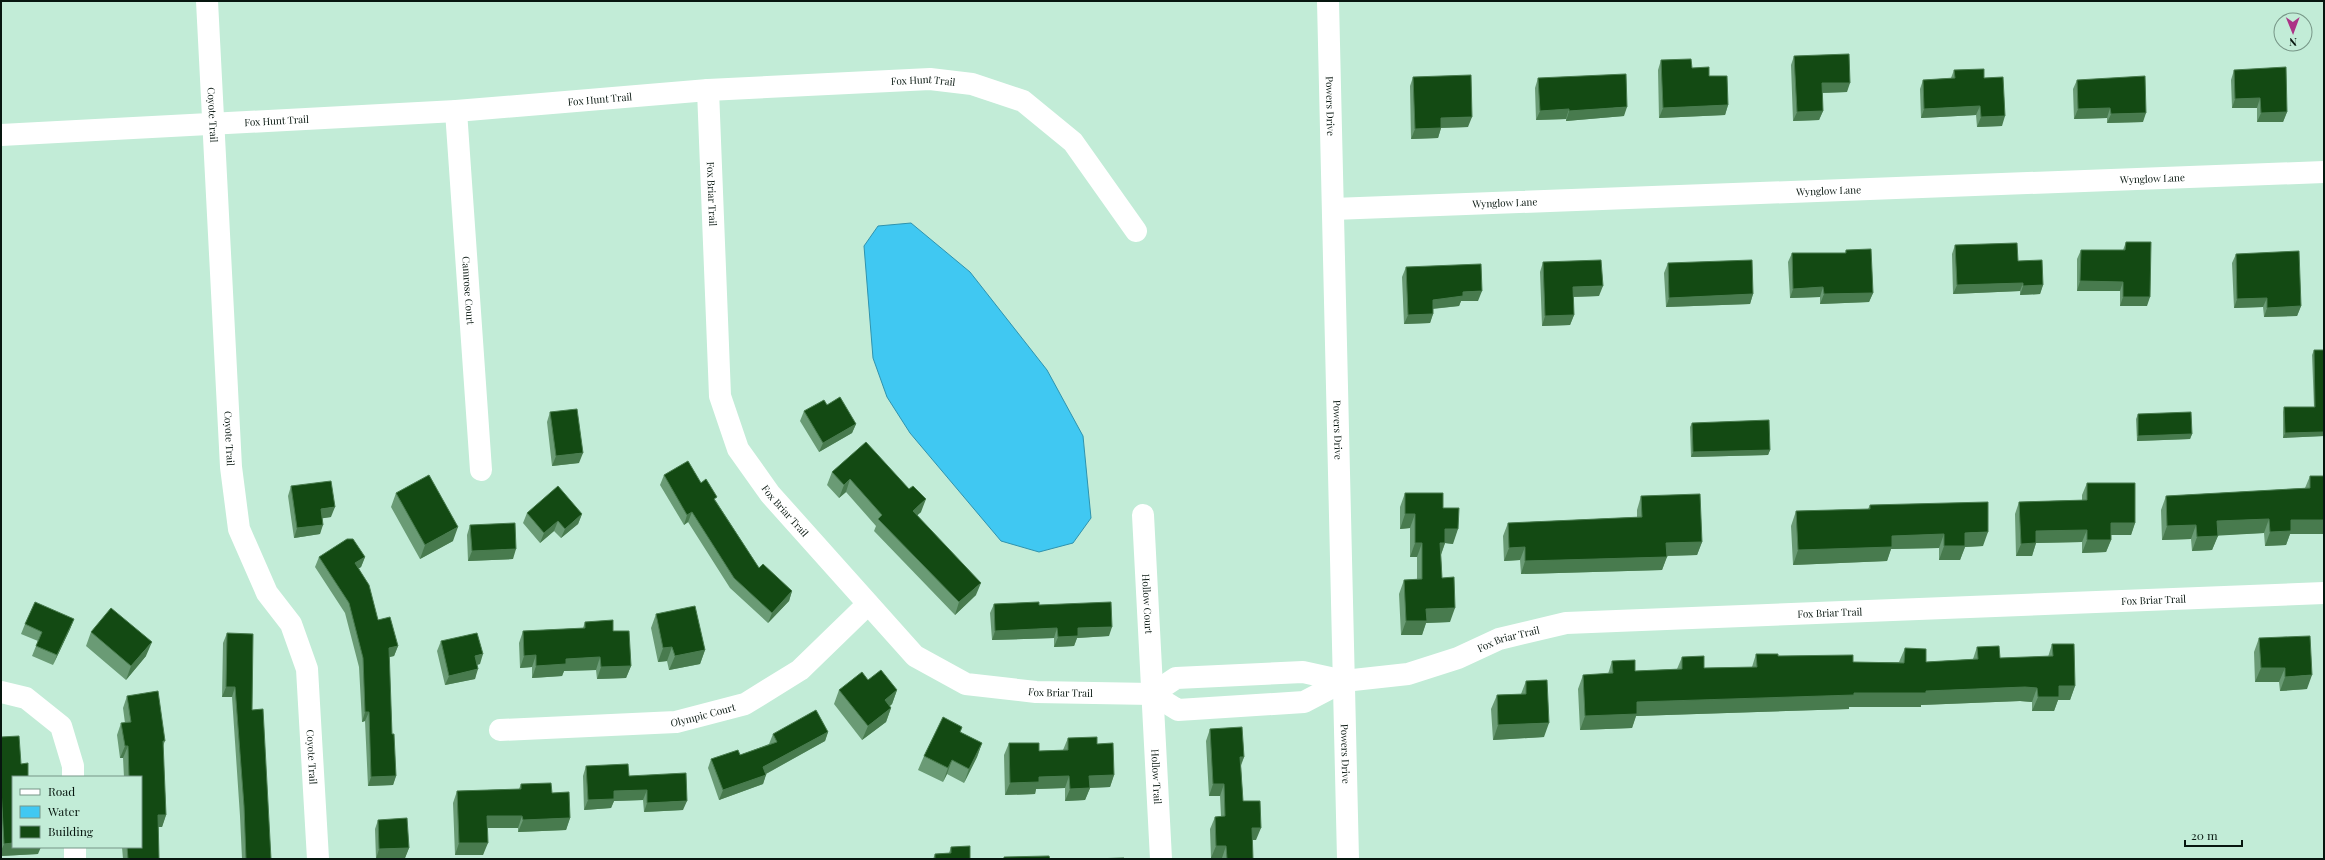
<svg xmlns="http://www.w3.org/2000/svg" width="2325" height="860" viewBox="0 0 2325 860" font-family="'Playfair Display',serif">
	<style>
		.water { fill: #40c8f2; stroke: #2f93ae }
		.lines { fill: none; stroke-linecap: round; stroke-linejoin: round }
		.minor { stroke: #fff; stroke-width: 22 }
		.wall { fill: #6a9b75 }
		.shaded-wall { fill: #487b4e }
		.building { fill: #134a13; stroke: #487b4e }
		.labels { text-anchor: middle; stroke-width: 4; stroke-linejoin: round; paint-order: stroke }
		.street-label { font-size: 10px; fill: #07160f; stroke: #c2ecd7 }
	</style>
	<rect width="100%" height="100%" fill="#c2ecd7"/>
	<path class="water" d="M911 223 970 272 1047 370 1083 436 1091 518 1073 543 1039 552 1001 541 910 433 887 397 873 358 864 246 878 226Z"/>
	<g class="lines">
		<g class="minor">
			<path id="s1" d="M207 1 231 467 239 529 267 593 291 624 307 669 318 859"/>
			<path id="s2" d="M1328 1 1348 859"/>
			<path id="s3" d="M708 90 720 396 738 449 770 494 915 656 966 684 1036 692 1152 694 1178 710 1304 702 1344 681"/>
			<path id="s4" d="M456 111 481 470"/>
			<path id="s5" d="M1 135 456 111 708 90 930 79 972 84 1023 101 1073 142 1136 231"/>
			<path id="s6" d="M1333 209 2324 172"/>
			<path id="s7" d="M1143 515 1161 859"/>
			<path d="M1 692 26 698 61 726 73 766V777"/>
			<path id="s8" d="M1152 694 1176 678 1303 672 1344 681 1408 674 1458 658 1499 639 1566 623 2324 593"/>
			<path id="s9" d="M500 730 676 722 745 704 800 670 868 604"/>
			<path d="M75 847V859"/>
		</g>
	</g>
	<path class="wall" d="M1794 56 1847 92 1822 93 1823 111 1819 120 1793 121 1791 65Z
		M1661 60 1692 68 1709 76 1728 105 1725 115 1659 118 1658 70Z
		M1954 70 1984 78 2002 126 1977 127 1976 115 1921 118 1920 89 1923 80 1951 78Z
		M2234 70 2287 112 2283 122H2257V108H2232L2231 80Z
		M1413 77 1468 127 1441 128 1438 138 1411 139 1410 86Z
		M1538 78 1624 116 1566 121V119L1536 120 1535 88Z
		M2077 80 2143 122 2107 123V118L2074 119 2073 89Z
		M2126 242 2147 306H2120V291H2077V259L2081 250H2123Z
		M1955 245 2018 261 2043 285 2040 294 2020 295V291L1953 294 1952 254Z
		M1846 250 1873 293 1869 302 1820 304V297L1790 298 1788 262 1792 253H1845Z
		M2236 254 2301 306 2297 316 2264 317 2263 307 2234 308 2232 263Z
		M1543 262 1599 296 1573 297 1574 315 1570 325 1542 326 1540 272Z
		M1668 263 1753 294 1750 304 1666 307 1664 273Z
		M1406 267 1478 301H1461L1459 306 1433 309V314L1430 323 1404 324 1402 277Z
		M2314 350 2324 436 2283 438V412L2284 407H2314L2312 355Z
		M827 405 856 424 852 433 819 452 800 421 804 411Z
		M550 412 579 463 552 466 547 422Z
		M2138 414 2192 434 2190 439 2137 441 2136 419Z
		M1692 423 1770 450 1768 455 1691 457 1690 427Z
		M866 442 921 512 917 515 976 595 955 615 874 531 876 526 846 492 839 498 827 485 832 472Z
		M664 475 701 483 716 501 759 568 792 591 789 601 768 623 730 588 688 522 684 525 660 485Z
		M2310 476H2324V534H2290L2286 545 2265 546 2264 533 2218 535 2212 550 2192 551 2191 539 2162 540 2161 510 2166 496 2305 488Z
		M2087 483 2135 523 2131 535H2111V540L2106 552 2082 553V542L2036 543 2032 556H2016L2015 514 2019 502 2082 500V495Z
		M291 486 331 517 322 518 320 534 294 538 288 496Z
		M396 493 453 541 420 559 391 507Z
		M1405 493 1443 508 1453 544 1445 543 1441 555 1442 578 1450 622 1426 623 1422 635H1401L1399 594 1404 580 1417 579V557H1410V528L1400 529V507Z
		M1641 496 1702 542 1697 555 1667 556 1662 570 1521 574 1520 560 1504 561 1503 536 1508 523 1637 517V510Z
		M1870 505 1983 546 1965 547 1960 560H1939V548L1891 549 1887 561 1793 565 1791 526 1796 511 1868 509Z
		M527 513 582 514 578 524 561 538 554 531 540 543 523 523Z
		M470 525 513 559 468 561 467 535Z
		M319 557H365L361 567 359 568 378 620 398 646 394 656 389 657 392 734 396 776 393 785 368 786 365 721 362 722 359 667 345 613 315 567Z
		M994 604 1039 605 1109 636 1077 638 1074 646 1054 647V638L992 640 990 613Z
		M656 614 705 650 700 664 669 670 667 661 658 662 651 628Z
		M74 619 70 629 53 665 32 656 38 641 21 634 25 624Z
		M585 622 613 631 631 666 626 678 597 679 596 670 564 671 562 676 532 678V667L520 668 519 643 523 631 583 628Z
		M91 632 146 656 126 680 86 646Z
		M227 633 252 710 271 859H242L240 816 232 697H222L223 643Z
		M2259 638 2307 689 2280 691 2279 682H2255L2254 652Z
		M441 641 480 664 477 665 475 679 445 685 437 651Z
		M2052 644 2075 686 2070 700H2058L2054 711H2032V702L2020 701 1921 705V707H1849V709L1636 716 1632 728 1580 730 1578 689 1583 675 1608 674 1612 661 1635 671 1677 669 1682 657 1704 668 1752 667 1756 654 1853 662H1899L1905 648 1926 662 1973 659 1977 647 2000 658 2048 657Z
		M868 680 897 690 892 704 890 706 891 708 886 722 862 740 834 704 839 690Z
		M1526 681 1544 737 1493 740 1491 709 1497 695 1521 694Z
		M127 696 165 741 163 746 166 815 162 827H158L159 859H123L122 847H141V777H124L123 758H120L117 735 121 723H125L123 708Z
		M962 727 960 732 982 743 977 757 964 783 947 774 943 782 918 770 924 756Z
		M1210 729 1244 757 1241 766 1243 801 1256 840H1252L1253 859H1222V858H1211L1210 829 1215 817 1221 816 1220 796H1209L1206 741Z
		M828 732 825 741 766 774 763 784 719 800 708 768 711 759 740 755 769 744 773 734Z
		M1 737 21 764 13 777 38 854 1 856Z
		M1068 738 1097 744 1114 775 1110 787 1090 788 1085 800 1065 801V788L1036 789 1035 794 1005 795 1004 755 1009 743 1039 751 1063 750Z
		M586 766 629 776 683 810 644 812 643 800 614 801 611 808 584 810 583 776Z
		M521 784 552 793 570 818 566 830 518 832V828H487L483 855H455L453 803 457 791 519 789Z
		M378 820 409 848 405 858 376 859 375 829Z
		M951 847 970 859H933L935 854 949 853Z"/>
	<path class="shaded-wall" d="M1822 83H1850L1847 92 1818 93Z
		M2260 98 2257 108H2232L2235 99Z
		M1728 105 1725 115 1659 118 1663 108Z
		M1980 106 1976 115 1921 118 1924 109Z
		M1627 107 1624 116 1566 121 1569 111Z
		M2110 108 2107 118 2074 119 2078 109Z
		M1569 109 1566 119 1536 120 1540 111Z
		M1823 111 1819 120 1793 121 1797 112Z
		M2287 112 2283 122H2257L2261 113Z
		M2146 113 2143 122 2107 123 2111 114Z
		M2005 116 2002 126 1977 127 1981 117Z
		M1472 117 1468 127 1437 128 1441 118Z
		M1441 128 1438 138 1411 139 1415 129Z
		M2080 281 2123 282 2120 291H2077Z
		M2023 283 2020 291 1953 294 1957 285Z
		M2043 285 2040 294 2020 295 2023 286Z
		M1603 286 1599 296 1569 297 1573 287Z
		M1823 287 1820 297 1790 298 1793 289Z
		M1482 291 1478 301H1461L1459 306 1429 309 1433 300 1463 292Z
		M1873 293 1869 302 1820 304 1824 294Z
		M1753 294 1750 304 1666 307 1669 298Z
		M2123 297H2150L2147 306H2120Z
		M2267 298 2263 307 2234 308 2237 299Z
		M2301 306 2297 316 2264 317 2267 308Z
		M1433 314 1430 323 1404 324 1408 315Z
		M1574 315 1570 325 1542 326 1545 316Z
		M856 424 852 433 819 452 823 443Z
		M2324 432V436L2283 438 2285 433Z
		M2192 434 2190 439 2137 441 2138 436Z
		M1770 450 1768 455 1691 457 1693 452Z
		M583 453 579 463 552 466 556 456Z
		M850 479 846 492 839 498 844 485Z
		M926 499 921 512 908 524 913 511Z
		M335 507 331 517 318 519 321 509Z
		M692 512 688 522 684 525 687 515Z
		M582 514 578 524 561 538 565 529Z
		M1405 514H1415L1410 528 1400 529Z
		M2269 519 2264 533 2212 536 2217 521Z
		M2291 520H2324V534H2290L2286 545 2265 546 2270 532Z
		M558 521 554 531 540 543 544 533Z
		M2111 523H2135L2131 535H2106Z
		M323 525 320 534 294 538 297 528Z
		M2196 525 2191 539 2162 540 2167 526Z
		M458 527 453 541 420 559 425 545Z
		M1445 529H1458L1453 544 1445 543 1440 557H1435Z
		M2087 530 2082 542 2036 543 2032 556H2016L2021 544 2036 531Z
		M1988 532 1983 546 1965 547 1960 560H1939L1944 546 1965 533Z
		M1944 534 1939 548 1891 549 1887 561 1793 565 1798 550 1892 536Z
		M2218 536 2212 550 2192 551 2197 537Z
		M2087 540H2111L2106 552 2082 553Z
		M1702 542 1697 555 1662 556 1666 543Z
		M1415 543H1422L1417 557H1410Z
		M1525 547 1520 560 1504 561 1509 548Z
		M516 549 513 559 468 561 472 551Z
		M365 557 361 567 352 573 355 563Z
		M1667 557 1662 570 1521 574 1525 561Z
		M981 583 976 595 955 615 959 602Z
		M792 591 789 601 768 623 772 613Z
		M1455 608 1450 622 1426 623 1422 635H1401L1406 621 1426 609Z
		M74 619 70 629 53 665 57 655Z
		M1112 627 1109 636 1077 638 1074 646 1054 647 1058 637 1078 628Z
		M1057 628 1054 638 992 640 995 631Z
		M152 642 146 656 126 680 131 666Z
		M398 646 394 656 385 658 389 648Z
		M672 647 667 661 658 662 663 648Z
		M705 650 700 664 669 670 675 656Z
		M483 654 480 664 472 666 475 656Z
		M536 655 532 667 520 668 524 656Z
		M600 657 596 670 564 671 562 676 532 678 536 666 566 659Z
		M631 666 626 678 597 679 601 667Z
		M2261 668H2285L2279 682H2255Z
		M478 669 475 679 445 685 449 676Z
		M2312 675 2307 689 2280 691 2285 677Z
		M2059 686H2075L2070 700H2058L2054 711H2032L2038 697Z
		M226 687H235L232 697H222Z
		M2025 687 2037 688 2032 702 2020 701 1921 705V707H1849V709L1636 716 1632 728 1580 730 1585 716 1637 702 1854 693 1926 691Z
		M897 690 892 704 880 714 885 700Z
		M891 708 886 722 862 740 868 726Z
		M365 712H369L365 721 362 722Z
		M1549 723 1544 737 1493 740 1498 725Z
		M828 732 825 741 760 777 763 767Z
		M982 743 977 757 964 783 969 769Z
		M125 746H128L123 758H120Z
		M1240 757H1244L1239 769Z
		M952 760 947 774 943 782 948 768Z
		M766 775 763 784 719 800 723 790Z
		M1114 775 1110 787 1085 788 1089 776Z
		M396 776 393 785 368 786 371 777Z
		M1069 776 1065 788 1036 789 1035 794 1005 795 1010 783 1039 777Z
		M1213 784H1224L1220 796H1209Z
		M1090 788 1085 800 1065 801 1070 789Z
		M647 790 643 800 614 801 611 808 584 810 588 800 614 791Z
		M687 801 683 810 644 812 647 803Z
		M158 815H166L162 827H153Z
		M487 816H522L518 828H482Z
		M570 818 566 830 518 832 523 820Z
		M1252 828H1261L1256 840H1248Z
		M13 843V847H41L38 854 1 856V851L4 844Z
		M459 843H488L483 855H455Z
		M1216 846H1226L1222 858H1211Z
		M409 848 405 858 376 859 379 849Z"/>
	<path class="building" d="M1849 54 1850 83H1822L1823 111 1797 112 1794 56Z
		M1691 59 1692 68 1709 67V76H1727L1728 105 1663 108 1661 60Z
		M2286 67 2287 112 2261 113 2260 98 2235 99 2234 70Z
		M1984 69V78L2003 77 2005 116 1981 117 1980 106 1924 109 1923 80 1955 78 1954 70Z
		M1626 74 1627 107 1569 111V109L1540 111 1538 78Z
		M1471 75 1472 117 1441 118V128L1415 129 1413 77Z
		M2145 76 2146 113 2111 114 2110 108 2078 109 2077 80Z
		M2126 242H2151L2150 297H2123V282L2080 281 2081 250H2125Z
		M2017 243 2018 261 2042 260 2043 285 2023 286V283L1957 285 1955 245Z
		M1871 249 1873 293 1824 294 1823 287 1793 289 1792 253H1846V250Z
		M2299 251 2301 306 2267 308V298L2237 299 2236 254Z
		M1601 260 1603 286 1573 287 1574 315 1545 316 1543 262Z
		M1752 260 1753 294 1669 298 1668 263Z
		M1481 264 1482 291 1463 292V296L1433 300V314L1408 315 1406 267Z
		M2314 350H2324V432L2285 433 2284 407H2315Z
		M840 397 856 424 823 443 804 411 824 400 827 405Z
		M577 409 583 453 556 456 550 412Z
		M2191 412 2192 434 2138 436V414Z
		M1769 420 1770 450 1693 452 1692 423Z
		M866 442 909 489 913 486 926 499 913 511 981 583 959 602 878 519 882 515 850 479 844 485 832 472Z
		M688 461 701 483 706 479 717 497 714 499 759 568 763 564 792 591 772 613 734 578 692 512 687 515 664 475Z
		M429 475 458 527 425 545 396 493Z
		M2310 476H2324V520H2291V531L2270 532 2269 519 2217 521 2218 536 2197 537 2196 525 2167 526 2166 496 2310 488Z
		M331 481 335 507 321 509 323 525 297 528 291 486Z
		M2087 483H2135V523H2111V540H2087V530L2036 531V543L2021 544 2019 502 2087 500Z
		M558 486 582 514 565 529 558 521 544 533 527 513Z
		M1405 493H1443V508H1459L1458 529H1445V543H1440L1442 578 1454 577 1455 608 1426 609 1427 621H1406L1404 580 1422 579V543H1415V514H1405Z
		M1700 494 1702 542 1666 543 1667 557 1525 561V547L1509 548 1508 523 1642 517 1641 496Z
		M1988 502V532L1965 533V546H1944V534L1892 536V547L1798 550 1796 511 1870 509V505Z
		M515 523 516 549 472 551 470 525Z
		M347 539H353L365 557 355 563 369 585 378 620 390 617 398 646 389 648 392 734H394L396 776 371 777 369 712H365L363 658 349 603 319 557Z
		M35 602 74 619 57 655 36 646 42 632 25 624Z
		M1039 602V605L1111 602 1112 627 1078 628V636L1058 637 1057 628 995 631 994 604Z
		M695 606 705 650 675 656 672 647 663 648 656 614Z
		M111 608 152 642 131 666 91 632Z
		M613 620V631H629L631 666 601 667 600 657 566 659V664L536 666V655L524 656 523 631 585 628V622Z
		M227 633 253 634 252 710 263 709 271 859H246L244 806 235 687H226Z
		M477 633 483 654 475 656 478 669 449 676 441 641Z
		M2310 636 2312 675 2285 677V668H2261L2259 638Z
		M2052 644H2074L2075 686H2059V697H2038L2037 688 2025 687 1926 691V693H1854V695L1637 702V714L1585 716 1583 675 1613 673 1612 661 1635 660V671L1682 669V657L1704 656V668L1757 667 1756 654H1778V656L1853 655V662L1904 663 1905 648 1926 649V662L1978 659 1977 647 1999 646 2000 658 2053 656Z
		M881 670 897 690 885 700 891 708 868 726 839 690 862 672 868 680Z
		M1547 680 1549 723 1498 725 1497 695 1526 694V681Z
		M158 691 165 741H163L166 815H158L159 859H128L127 847H141V777H129L128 746H125L121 723 131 722 127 696Z
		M816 710 828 732 763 767 766 775 723 790 711 759 738 750 740 755 777 742 773 734Z
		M943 717 962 727 960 732 982 743 969 769 952 760 948 768 924 756Z
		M1242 727 1244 757H1240L1243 801H1260L1261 828H1252L1253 859H1227L1226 846H1216L1215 817 1225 816 1224 784H1213L1210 729Z
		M19 736 21 764 28 763V777H13V843L4 844 1 788V737Z
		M1097 737V744L1113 743 1114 775 1089 776 1090 788 1070 789 1069 776 1039 777V782L1010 783 1009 743H1039V751L1068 750V738Z
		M628 764 629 776 686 773 687 801 647 803V790L614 791V799L588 800 586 766Z
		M551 783 552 793 569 792 570 818 523 820 522 816H487L488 843H459L457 791 521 789V784Z
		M407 818 409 848 379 849 378 820Z
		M970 846V859H935V854L951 853V847Z
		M1049 856 1050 859H1004V857Z
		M1124 858V859H1091Z"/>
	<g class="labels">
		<g class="street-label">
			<text dy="4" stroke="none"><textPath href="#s5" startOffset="924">Fox Hunt Trail</textPath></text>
			<text dy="4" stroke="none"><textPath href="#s5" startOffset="600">Fox Hunt Trail</textPath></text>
			<text dy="4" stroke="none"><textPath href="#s2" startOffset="105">Powers Drive</textPath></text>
			<text dy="4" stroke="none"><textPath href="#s1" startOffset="114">Coyote Trail</textPath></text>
			<text dy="4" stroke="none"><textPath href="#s5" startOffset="276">Fox Hunt Trail</textPath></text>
			<text dy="4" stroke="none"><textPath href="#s6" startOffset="820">Wynglow Lane</textPath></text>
			<text dy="4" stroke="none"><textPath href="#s6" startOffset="496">Wynglow Lane</textPath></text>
			<text dy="4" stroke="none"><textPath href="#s3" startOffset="104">Fox Briar Trail</textPath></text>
			<text dy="4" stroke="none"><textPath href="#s6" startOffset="172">Wynglow Lane</textPath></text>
			<text dy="4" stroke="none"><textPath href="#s4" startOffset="180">Camrose Court</textPath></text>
			<text dy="4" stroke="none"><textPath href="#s2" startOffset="429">Powers Drive</textPath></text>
			<text dy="4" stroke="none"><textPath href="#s1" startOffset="438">Coyote Trail</textPath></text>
			<text dy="4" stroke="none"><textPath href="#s3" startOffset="440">Fox Briar Trail</textPath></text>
			<text dy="4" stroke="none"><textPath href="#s8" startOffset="1017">Fox Briar Trail</textPath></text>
			<text dy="4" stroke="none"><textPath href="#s7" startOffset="89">Hollow Court</textPath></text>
			<text dy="4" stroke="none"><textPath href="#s8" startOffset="693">Fox Briar Trail</textPath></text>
			<text dy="4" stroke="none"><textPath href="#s8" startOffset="369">Fox Briar Trail</textPath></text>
			<text dy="4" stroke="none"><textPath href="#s3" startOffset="788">Fox Briar Trail</textPath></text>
			<text dy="4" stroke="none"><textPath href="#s9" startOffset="204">Olympic Court</textPath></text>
			<text dy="4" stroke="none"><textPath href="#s2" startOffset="753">Powers Drive</textPath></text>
			<text dy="4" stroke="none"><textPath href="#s1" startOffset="774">Coyote Trail</textPath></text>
			<text dy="4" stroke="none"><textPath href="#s7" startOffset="262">Hollow Trail</textPath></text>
		</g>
	</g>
	<rect width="2325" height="860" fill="none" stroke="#07160f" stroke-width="4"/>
	<rect x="12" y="776" width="130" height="72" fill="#c2ecd7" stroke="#779687"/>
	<rect x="20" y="789" width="20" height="6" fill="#ffffff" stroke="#779687"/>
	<text x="48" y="796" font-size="12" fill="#07160f">Road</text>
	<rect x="20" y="806" width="20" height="12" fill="#40c8f2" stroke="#779687"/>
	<text x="48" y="816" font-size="12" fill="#07160f">Water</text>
	<rect x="20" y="826" width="20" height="12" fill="#134a13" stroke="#779687"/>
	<text x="48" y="836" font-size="12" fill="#07160f">Building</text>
	<g transform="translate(2293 32) rotate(179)"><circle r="19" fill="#c2ecd7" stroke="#779687"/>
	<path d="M0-3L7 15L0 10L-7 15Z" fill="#ac3286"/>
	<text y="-6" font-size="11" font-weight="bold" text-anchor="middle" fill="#07160f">N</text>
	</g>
	<path d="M2185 840v6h57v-6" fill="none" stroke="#07160f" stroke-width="2"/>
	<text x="2191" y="840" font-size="12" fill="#07160f" stroke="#c2ecd7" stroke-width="3" paint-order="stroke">20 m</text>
</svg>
